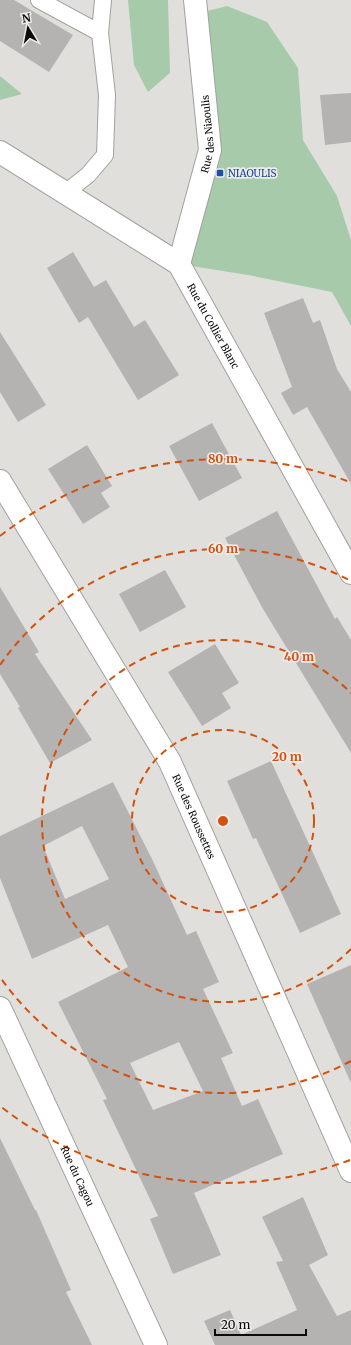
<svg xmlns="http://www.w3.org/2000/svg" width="351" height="1345" viewBox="0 0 351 1345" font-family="Merriweather,serif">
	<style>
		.green { fill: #a7caab }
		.building { fill: #b5b3b1; fill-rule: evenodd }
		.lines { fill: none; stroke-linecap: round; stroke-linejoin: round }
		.service-casing { stroke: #a3a19e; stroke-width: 18 }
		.minor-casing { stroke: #a3a19e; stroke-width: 24 }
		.service { stroke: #fff; stroke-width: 16 }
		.minor { stroke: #fff; stroke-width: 22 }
		.ring { fill: none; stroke: #d2510c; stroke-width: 2; stroke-dasharray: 7 5 }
		.transit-dot { fill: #1a4fb4; stroke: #eeecea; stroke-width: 1.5 }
		.labels { text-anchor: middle; stroke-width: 3.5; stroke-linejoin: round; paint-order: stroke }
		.street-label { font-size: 10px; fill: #0c0b0a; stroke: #eeecea }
		.transit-label { font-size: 10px; fill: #164399; stroke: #eeecea; text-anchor: start }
		.centre { fill: #d2510c; stroke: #eeecea; stroke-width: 2 }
		.ring-label { font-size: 12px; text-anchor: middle; font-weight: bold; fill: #d2510c; stroke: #eeecea; stroke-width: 3.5; stroke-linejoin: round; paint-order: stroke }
	</style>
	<rect width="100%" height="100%" fill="#e1dfdc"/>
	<path class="green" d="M128 0H168L170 73 148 92 134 65Z
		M227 6 267 22 298 68 303 140 337 196 351 240V326L332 292 248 275 179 264 210 150 196 14Z
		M0 76 22 94 0 100Z"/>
	<path class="building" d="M0 0H14L73 35 49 72 0 41Z
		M351 93V142L325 145 320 95Z
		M73 252 94 287 106 280 134 327 145 320 179 375 138 400 88 317 79 323 47 268Z
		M303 298 313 323 320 320 337 369 351 392V484L307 407 293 415 281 393 292 387 264 313Z
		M0 332 46 405 18 422 0 392Z
		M212 423 242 478 199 501 169 446Z
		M87 445 112 486 101 493 110 507 83 524 48 469Z
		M277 511 335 619 337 617 351 640V753L263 609 225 538Z
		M165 570 186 607 140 632 119 594Z
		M0 587 39 652 35 654 92 740 50 763 18 708 20 707 0 674Z
		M215 644 239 683 222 693 231 708 202 726 168 672Z
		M271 761 341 914 300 933 256 838 253 839 227 781Z
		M113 782 152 859 187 935 196 931 219 982 203 989 233 1053 221 1058 242 1106 258 1099 283 1154 194 1193 221 1255 173 1274 150 1219 158 1216 103 1100 107 1099 58 1002 128 967 108 925 32 959 0 878V836ZM82 826 109 879 65 899 43 846ZM179 1042 203 1091 153 1110 130 1063Z
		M351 965V1083L307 984Z
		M0 1138 35 1210H36L71 1290 66 1292 92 1345H0Z
		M303 1197 328 1255 309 1265 337 1316 351 1310V1345H215L204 1321 230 1310 241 1335 297 1310 276 1262 283 1261 262 1217Z"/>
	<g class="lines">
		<g class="service-casing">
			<path id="service" d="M39 0 100 33
				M65 193 88 175 105 155 107 95 100 33 103 0"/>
		</g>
		<g class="minor-casing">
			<g id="minor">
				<path id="s1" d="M0 152 179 264 351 573"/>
				<path id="s2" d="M179 264 210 150 195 0"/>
				<path id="s3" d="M0 481 170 762 351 1171"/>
				<path id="s4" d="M0 1008 156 1345"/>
			</g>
		</g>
		<use href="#service" class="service"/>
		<use href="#minor" class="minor"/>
	</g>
	<g class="ring">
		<circle cx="223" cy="821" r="91"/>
		<path d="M351 949A181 181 0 1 1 351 693"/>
		<path d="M351 1061A272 272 0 0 1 0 977M0 665A272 272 0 0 1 351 581"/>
		<path d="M350 1160A362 362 0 0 1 0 1106M0 536A362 362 0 0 1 350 482"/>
	</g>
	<rect class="transit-dot" x="216" y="169" width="8" height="8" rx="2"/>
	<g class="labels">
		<g class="street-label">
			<text dy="4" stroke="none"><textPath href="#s2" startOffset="134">Rue des Niaoulis</textPath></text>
			<text dy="4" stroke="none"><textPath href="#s1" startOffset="282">Rue du Collier Blanc</textPath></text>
			<text dy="4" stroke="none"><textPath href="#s3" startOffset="388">Rue des Roussettes</textPath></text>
			<text dy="4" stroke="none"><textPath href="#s4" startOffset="185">Rue du Cagou</textPath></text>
		</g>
		<g class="transit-label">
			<text x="228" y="177">NIAOULIS</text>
		</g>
	</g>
	<circle cx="223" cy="821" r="6" class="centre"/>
	<g class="ring-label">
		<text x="223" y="463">80 m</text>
		<text x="223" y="553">60 m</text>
		<text x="299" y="661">40 m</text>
		<text x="287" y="761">20 m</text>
	</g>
	<g transform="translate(28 28) rotate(350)" stroke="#eeecea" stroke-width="3" paint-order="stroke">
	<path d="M0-3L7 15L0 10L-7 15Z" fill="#0c0b0a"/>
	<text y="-6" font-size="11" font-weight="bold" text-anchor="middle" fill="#0c0b0a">N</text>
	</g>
	<path d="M215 1329v6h91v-6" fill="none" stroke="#0c0b0a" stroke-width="2"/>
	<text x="221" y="1329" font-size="12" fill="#0c0b0a" stroke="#eeecea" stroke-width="3" paint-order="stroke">20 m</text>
</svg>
